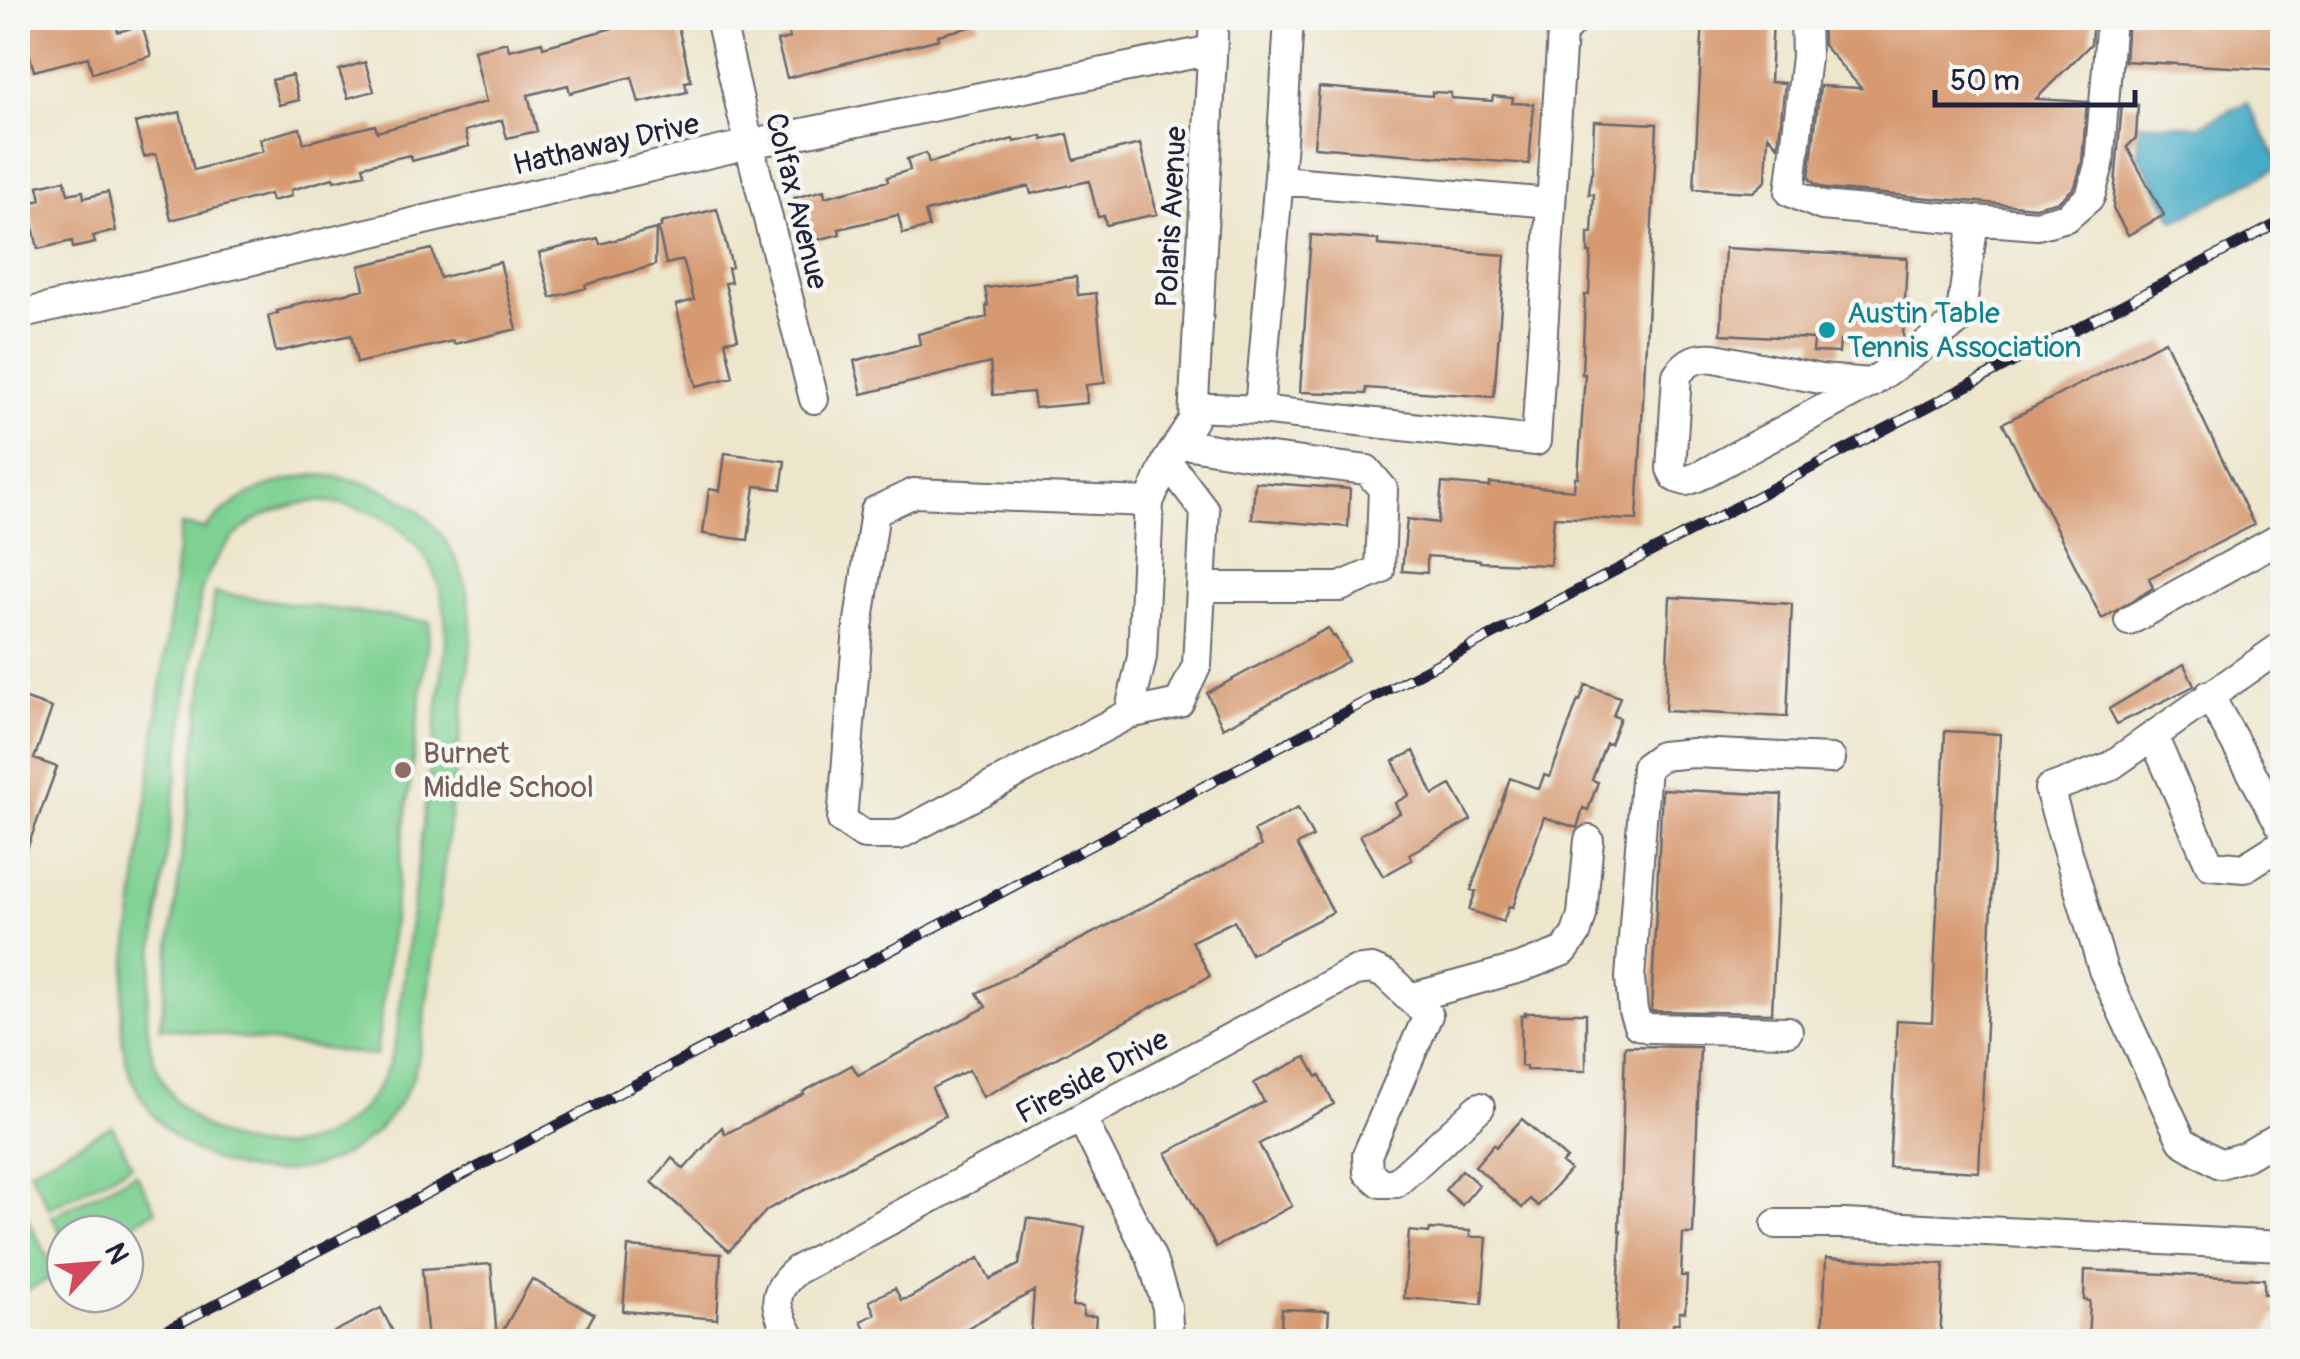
<svg xmlns="http://www.w3.org/2000/svg" width="2300" height="1359" viewBox="0 0 2300 1359" font-family="Pangolin,sans-serif">
	<style>
		.green { fill: #7ed192; stroke: #507a66; stroke-width: 2.5; fill-rule: evenodd }
		.water { fill: #47acc6; stroke: #346780; stroke-width: 2.5 }
		.building { fill: #d6996f }
		.lines { fill: none; stroke-linecap: round; stroke-linejoin: round }
		.minor-casing { stroke: #69676e; stroke-width: 32 }
		.minor { stroke: #fff; stroke-width: 28 }
		.rail-casing { stroke: #22223b; stroke-width: 11 }
		.rail { stroke: #f6f6f2; stroke-width: 8; stroke-dasharray: 22; stroke-linecap: butt }
		.culture-dot { fill: #0f9aa8; stroke: #f6f6f2; stroke-width: 4 }
		.education-dot { fill: #8d6e63; stroke: #f6f6f2; stroke-width: 4 }
		.labels { text-anchor: middle; stroke-width: 9; stroke-linejoin: round; paint-order: stroke }
		.street-label { font-size: 30px; fill: #22223b; stroke: #f6f6f2 }
		.culture-label { font-size: 30px; fill: #0d838f; stroke: #f6f6f2; text-anchor: start }
		.education-label { font-size: 30px; fill: #785e54; stroke: #f6f6f2; text-anchor: start }
	</style>
	<rect width="100%" height="100%" fill="#f6f6f2"/>
	<filter id="ink" filterUnits="userSpaceOnUse"><feTurbulence type="fractalNoise" baseFrequency=".01" numOctaves="2"/><feDisplacementMap in="SourceGraphic" scale="20" xChannelSelector="R" yChannelSelector="G"/><feConvolveMatrix kernelMatrix="1 2 1 2 8 2 1 2 1" color-interpolation-filters="sRGB"/></filter>
	<filter id="wash" filterUnits="userSpaceOnUse"><feTurbulence type="fractalNoise" baseFrequency=".0048" numOctaves="4" result="noise"/><feDisplacementMap in="SourceGraphic" scale="40" xChannelSelector="R" yChannelSelector="G"/><feGaussianBlur stdDeviation="2.25" result="paint"/><feColorMatrix in="noise" values="0 0 0 0 0 0 0 0 0 0 0 0 0 0 0 0 0 1.4 0 .05"/><feComposite in="paint" operator="in"/></filter>
	<g filter="url(#wash)">
		<rect width="100%" height="100%" fill="#ede6cc"/>
		<path class="green" d="M317 475C417 481 476 546 471 646L422 1041C419 1056 416 1071 409 1085 371 1168 273 1195 195 1151 165 1134 140 1104 129 1070 121 1048 121 1025 122 1002L181 525 205 529C235 495 273 480 317 475ZM317 501C401 506 449 559 446 643L396 1038C363 1202 141 1173 147 1005L201 591C222 535 258 508 317 501Z
			M215 593 430 622 376 1056 160 1027Z
			M112 1126 132 1165 49 1208 29 1170Z
			M136 1173 156 1211 112 1234H65V1241L52 1216Z
			M18 1200 57 1275 18 1295Z"/>
		<path class="water" d="M2247 102 2281 166 2175 221 2138 154 2139 123 2200 126Z"/>
		<g id="blocks">
			<path class="building" d="M18 18H114L118 32 142 25 151 56 92 73 88 57 34 71 27 46 18 48Z
				M618 18H676L691 81 685 82 687 92 639 103 632 77 570 93 568 85 528 95 537 131 507 138 502 120 465 131 469 146 412 161 410 155 363 166 365 174 334 181 333 178 291 190 292 196 272 201 270 194 171 220 156 154 144 157 135 123 180 112 194 170 263 151 260 139 300 128 304 143 375 125 377 132 486 102 474 50 507 42 509 50 542 42 543 47 620 26Z
				M784 18H977L978 25 938 35 939 39 787 78 777 41 790 38Z
				M1703 18H1773L1770 82 1785 83 1778 146 1768 135 1766 181 1753 192 1694 189Z
				M1822 18H2093L2091 44 2036 99 2087 102 2082 162 2075 187 2059 201 2035 207 1826 189 1815 184 1809 178 1820 86 1861 88 1823 45Z
				M2128 18H2282V70L2125 61Z
				M365 62 374 91 348 98 339 70Z
				M292 75 299 100 279 105 272 80Z
				M1319 87 1432 96V92L1451 93V98L1492 101 1493 96 1513 98 1512 103 1534 104 1529 164 1314 147Z
				M2122 104 2138 105 2136 138 2127 147 2164 215 2128 235 2113 208Z
				M1594 121 1657 124 1637 520 1554 517 1550 565 1480 562V560L1427 556V573L1402 571 1407 519 1438 523 1442 483 1490 487V483L1574 490 1575 477H1578L1585 374H1582L1585 295H1589L1591 253H1588V233H1592L1594 194H1589L1591 173H1592Z
				M1068 134 1074 160 1140 144 1157 214 1106 225 1104 216 1098 217 1089 181 1031 194 1029 186 925 212 929 227 903 234 898 215 839 229 840 234 806 243 794 198 824 190 825 197 888 181 887 177 910 170 907 159 926 153 929 163 1013 139 1014 142 1042 136 1043 140Z
				M65 180 68 194 83 191 84 198 108 192 116 231 93 236 95 243 73 248 72 241 38 249 28 203 41 200 38 186Z
				M717 209 732 267 728 268 731 282 725 283 738 339 725 341 733 377 696 386 676 305 694 300 683 260 666 264 658 228 661 227V223Z
				M656 229 655 265 585 285 586 288 551 298 539 253 598 238 600 244Z
				M1311 235 1378 240V245L1505 255 1494 397 1366 388V394L1300 392Z
				M1725 248 1907 258 1903 339 1898 343 1840 340 1839 353 1813 352 1814 339 1721 334Z
				M432 249 440 278 500 262 517 329 454 344 453 341 357 363 351 335 276 352 268 316 278 313 277 311 293 307 292 305 364 289 359 266Z
				M1076 277 1078 295 1096 293 1105 383 1086 385 1087 403 1035 408 1033 392 993 395 990 363 862 394 854 361 920 344 918 334 987 317 986 305H988L985 288Z
				M2165 341 2254 525 2149 578 2153 588 2102 619 2003 423Z
				M725 453 785 461 781 489 755 486 748 540 703 534 709 489 720 491Z
				M1255 482 1350 489 1348 527 1252 519Z
				M1670 597 1792 604 1787 717 1665 711Z
				M1328 628 1333 637 1335 636 1348 661 1223 728 1207 693Z
				M2184 664 2194 686 2117 724 2109 709Z
				M1586 685 1620 697 1613 716 1620 718 1610 744 1606 743 1592 780 1598 782 1588 810 1583 808 1577 828 1544 817 1513 907 1509 906 1503 922 1469 910 1476 891 1471 890 1510 778 1539 789 1544 775 1550 777 1578 700 1580 701Z
				M18 696 52 708 34 759 57 767 20 868H18Z
				M1945 731 2000 734 1979 1172 1889 1167 1897 1020 1932 1022Z
				M1414 751 1433 795 1451 785 1471 820 1409 854 1412 860 1383 876 1360 835 1400 813 1395 803 1409 795 1393 761Z
				M1662 789 1782 795 1772 1013 1651 1011Z
				M1298 808 1313 837 1297 845 1333 912 1251 954 1234 921 1192 941 1210 976 983 1097 969 1070 932 1088 945 1116 767 1210 729 1251 652 1182 672 1158 684 1169 722 1127 725 1134 804 1094 803 1092 852 1065 858 1075 986 1007 977 993 1261 846 1254 831Z
				M1525 1013H1586V1071L1526 1070V1067L1521 1066V1016L1526 1015Z
				M1625 1046 1700 1047 1693 1234H1683L1681 1276H1687L1685 1312H1679V1323H1673L1672 1342H1616L1621 1231H1619Z
				M1306 1057 1317 1077 1320 1075 1334 1104 1259 1144 1292 1206 1216 1247 1166 1153 1264 1102 1254 1083Z
				M1522 1119 1567 1159 1562 1163 1570 1170 1538 1206 1530 1199 1522 1208 1475 1166 1494 1144 1496 1147Z
				M1462 1170 1479 1185 1462 1205 1445 1190Z
				M1027 1218 1085 1227 1072 1306 1083 1307V1316H1096L1094 1342H1039V1332H1031L1034 1291 942 1342H872L861 1321 875 1314 869 1301 895 1288 901 1300 909 1298 979 1258 990 1279 1019 1265Z
				M1430 1229 1470 1231V1237H1487L1482 1304 1404 1298 1409 1231 1429 1233Z
				M628 1247 721 1254 717 1319 623 1311Z
				M1826 1258 1944 1264 1940 1342H1822Z
				M491 1264 497 1341 532 1279 594 1314 579 1342H428L422 1269Z
				M2085 1270 2264 1279V1294H2274L2273 1308H2280L2267 1331 2254 1330V1342H2088L2090 1301 2084 1300Z
				M381 1308 398 1342H314Z
				M1282 1309 1329 1311 1327 1342H1280Z"/>
		</g>
	</g>
	<g filter="url(#ink)">
		<use href="#blocks" fill-opacity="0" stroke="#69676e" stroke-width="2.5"/>
		<g class="lines">
			<g class="minor-casing">
				<path id="minor" d="M720 18 749 144 814 399
					M1289 18 1282 141 1259 410 1536 441 1562 33 1576 18
					M1805 18 1806 57 1790 192 1822 206 1974 220 1960 320 1871 383 1697 477 1686 481 1676 478 1671 469 1677 375C1688 360 1697 357 1715 358L1820 379 1871 383
					M1279 180 1551 203
					M1974 220 2037 225 2067 217 2090 197 2099 165 2111 18
					M18 315 749 144 1212 50
					M1194 407 1259 410
					M1179 443 1269 458 1367 470 1383 489 1380 570 1340 587H1201
					M1149 502 1142 657 1129 714 899 835H864L842 820 858 628 875 511 914 493 1149 502 1167 461 1193 420 1214 18
					M2129 621 2282 537
					M2282 646 2153 736 2210 865 2244 868 2282 844
					M2209 695 2282 828
					M1129 714 1179 703 1197 665 1205 511 1167 461
					M2153 736 2109 767 2049 789 2103 970 2182 1141 2220 1164 2246 1156 2282 1135
					M1410 998 1520 968 1564 951 1576 934 1582 915 1589 840
					M1788 1031 1648 1028 1638 1025 1633 1011 1630 978 1646 767 1661 756 1693 753 1831 759
					M1082 1119 1151 1257 1167 1307 1169 1342
					M1776 1224H1844L2282 1246
					M793 1342C777 1310 766 1296 797 1270L1355 971 1372 969 1386 975 1428 1015 1367 1155 1368 1172 1381 1183H1396L1480 1107"/>
			</g>
			<use href="#minor" class="minor"/>
			<g class="rail-casing">
				<path id="rail" d="M144 1342 2282 221"/>
			</g>
			<use href="#rail" class="rail"/>
		</g>
	</g>
	<circle class="culture-dot" cx="1827" cy="330" r="10"/>
	<circle class="education-dot" cx="403" cy="770" r="10"/>
	<g class="labels">
		<g class="street-label">
			<text transform="translate(606 144) rotate(-13)" y="10">Hathaway Drive</text>
			<text transform="translate(797 201) rotate(76)" y="10">Colfax Avenue</text>
			<text transform="translate(1171 217) rotate(-87)" y="10">Polaris Avenue</text>
			<text transform="translate(1092 1076) rotate(-28)" y="10">Fireside Drive</text>
		</g>
		<g class="culture-label">
			<text x="1847" y="323">Austin Table<tspan x="1847" dy="34">Tennis Association</tspan></text>
		</g>
		<g class="education-label">
			<text x="423" y="763">Burnet<tspan x="423" dy="34">Middle School</tspan></text>
		</g>
	</g>
	<rect width="2300" height="1359" fill="none" stroke="#f6f6f2" stroke-width="60"/>
	<g transform="translate(95 1264) rotate(64)"><circle r="48" fill="#f6f6f2" stroke="#a1a1a9" stroke-width="2.5"/>
	<path d="M0-8L18 38L0 25L-18 38Z" fill="#d1495b"/>
	<text y="-15" font-size="28" font-weight="bold" text-anchor="middle" fill="#22223b">N</text>
	</g>
	<path d="M1935 90v15h200v-15" fill="none" stroke="#22223b" stroke-width="5"/>
	<text x="1950" y="90" font-size="30" fill="#22223b" stroke="#f6f6f2" stroke-width="8" paint-order="stroke">50 m</text>
</svg>
